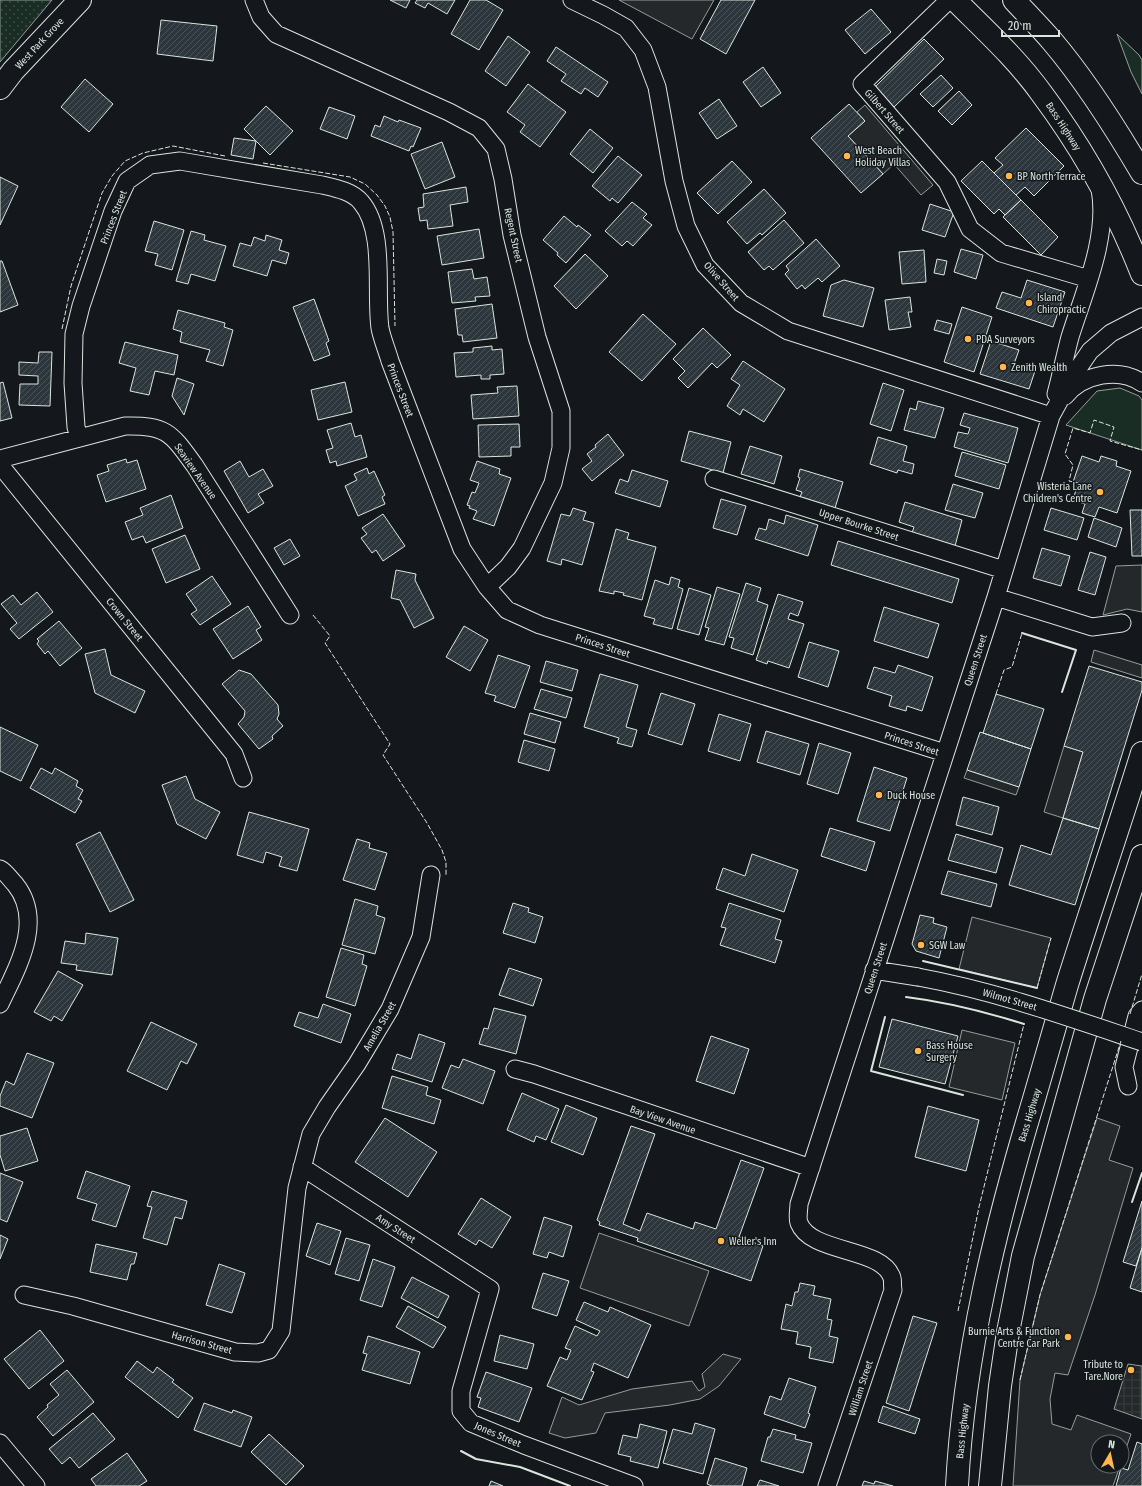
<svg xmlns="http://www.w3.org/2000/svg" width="1142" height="1486" viewBox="0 0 1142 1486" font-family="'Fira Sans Condensed',sans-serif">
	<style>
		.green { fill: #1a2d24; stroke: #939e99 }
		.park { fill: url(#park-dots); stroke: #939e99 }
		.parking { fill: #24282b; stroke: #939e99 }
		.plaza { fill: url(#plaza-grid); stroke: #939e99 }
		.building { fill: url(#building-hatch); stroke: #d8e6dc }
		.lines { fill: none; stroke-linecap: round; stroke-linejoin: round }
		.street-casing { stroke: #d8e6dc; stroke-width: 19 }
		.secondary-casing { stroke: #d8e6dc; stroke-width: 24 }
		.highway-casing { stroke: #d8e6dc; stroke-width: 24 }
		.street { stroke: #14181c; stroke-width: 17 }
		.secondary { stroke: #14181c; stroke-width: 22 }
		.highway { stroke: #14181c; stroke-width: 22 }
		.street-bridge-casing { stroke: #d8e6dc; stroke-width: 19; stroke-linecap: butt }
		.street-bridge { stroke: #14181c; stroke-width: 17 }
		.fence { stroke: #d8e6dc; stroke-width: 1; stroke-dasharray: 5 2; stroke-linecap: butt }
		.wall { stroke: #d8e6dc; stroke-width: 2 }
		.poi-dot { fill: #ffb74d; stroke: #14181c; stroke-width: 1.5 }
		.labels { text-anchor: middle; stroke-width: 3; stroke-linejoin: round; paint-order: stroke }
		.street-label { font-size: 10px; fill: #d8e6dc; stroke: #14181c }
		.poi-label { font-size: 10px; fill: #d8e6dc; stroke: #14181c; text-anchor: start }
	</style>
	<defs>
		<pattern id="park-dots" width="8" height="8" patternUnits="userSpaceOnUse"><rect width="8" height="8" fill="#1a2d24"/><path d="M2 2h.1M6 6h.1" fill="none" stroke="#3b4b43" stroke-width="1.8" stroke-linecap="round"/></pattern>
		<pattern id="plaza-grid" width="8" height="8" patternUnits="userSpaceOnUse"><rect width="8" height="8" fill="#24282b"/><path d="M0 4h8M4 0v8" fill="none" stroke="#393d3f"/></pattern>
		<pattern id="building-hatch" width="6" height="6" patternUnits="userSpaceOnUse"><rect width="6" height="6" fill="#2c363c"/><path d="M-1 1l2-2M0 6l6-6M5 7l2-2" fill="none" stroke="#4a5358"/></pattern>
	</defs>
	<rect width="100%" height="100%" fill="#14181c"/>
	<path class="green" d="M1117 34 1139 55 1142 60V94L1131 72Z
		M1120 388 1139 396 1142 400V450L1066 425 1097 391Z"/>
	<path class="park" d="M0 0H52L0 62Z"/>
	<path class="parking" d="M619 0H714L692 39Z
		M865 105 933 185 921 195 894 164 883 174 848 136 865 121 857 112Z
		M1142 565V612L1127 609 1103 615 1116 566Z
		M1094 650 1142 665V678L1091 662Z
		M1064 746 1083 752 1063 818 1044 812Z
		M967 770 1019 787 1016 795 964 778Z
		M972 917 1051 938 1037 988 959 969Z
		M962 1030 1015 1043 1002 1100 949 1087Z
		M1097 1118 1120 1126 1109 1160 1133 1168 1095 1295 1068 1375 1055 1373 1050 1399 1052 1424 1071 1430 1077 1415 1131 1434 1122 1460V1442H1098V1466H1120L1113 1486H1013L1020 1380 1040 1295Z
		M599 1233 709 1271 689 1326 580 1288Z
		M723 1354 741 1359 719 1386 700 1399 670 1405 605 1413 596 1433 565 1438 549 1433 562 1397 579 1405 632 1389 692 1381 699 1391 705 1387 702 1374Z"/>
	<path class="plaza" d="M1128 1364 1142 1366V1419L1114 1409Z"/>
	<path class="building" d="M390 0H410L406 8Z
		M417 0H455L447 14 428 3 425 8 415 3Z
		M470 0H486L503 10 479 50 451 34Z
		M721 0H755L726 54 700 39Z
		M871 9 891 32 865 54 845 30Z
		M161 20 217 26 213 61 157 54Z
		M508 36 530 52 506 86 485 71Z
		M924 39 944 59 894 107 875 87Z
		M556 47 608 82 598 97 585 88 581 94 561 81 566 74 547 61Z
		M763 67 781 93 761 107 743 82Z
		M941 75 953 88 933 107 920 94Z
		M85 79 113 104 89 132 61 107Z
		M528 84 566 112 540 147 520 132 525 125 507 112Z
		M959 91 972 105 952 125 938 111Z
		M719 99 737 126 717 139 699 113Z
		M849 104 865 121 848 136 883 174 861 193 811 138Z
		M266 106 293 131 270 155 244 129Z
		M329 107 355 116 347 139 320 129Z
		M384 116 398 122 399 120 421 128 413 147 411 146 409 151 371 136 375 125 380 127Z
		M1026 128 1064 166 1034 196 1025 187 1016 195 994 173 1003 165 995 158Z
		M590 129 613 148 593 173 570 154Z
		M234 138 256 141 253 159 231 155Z
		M442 142 455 177 425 189 411 154Z
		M618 156 642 175 618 203 612 198 610 201 592 186Z
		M732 161 752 182 718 214 697 193Z
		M982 161 1021 200 1005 215 999 209 994 214 961 181Z
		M0 177 18 186 0 225Z
		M466 187 468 202 450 205 453 226 428 229 427 220 420 221 418 208 424 207 423 194Z
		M764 189 786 213 762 235 760 233 747 244 727 222Z
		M1021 200 1058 237 1041 255 1003 217Z
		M632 202 647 214 643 218 652 225 633 246 627 241 622 246 605 231Z
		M930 204 954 212 945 237 922 230Z
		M564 216 577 227 578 225 591 235 566 263 557 255 558 253 543 240Z
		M784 220 804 243 773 270 769 266 764 270 748 252Z
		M154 221 184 230 172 270 155 265 158 254 145 251Z
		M479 229 484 258 442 265 437 236Z
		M191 231 205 235 204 240 226 246 215 281 191 274 188 284 176 281Z
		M266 235 282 240 279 250 289 253 286 264 272 260 267 276 233 266 240 243 251 246 254 237 265 241Z
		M816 239 840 266 822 282 818 278 805 289 802 285 797 289 785 274 789 270 786 266Z
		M961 249 983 255 976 279 954 272Z
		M924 250 926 282 902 284 899 252Z
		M585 254 608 276 576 309 554 286Z
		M937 259 947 261 944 275 934 273Z
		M0 261H2L18 305 0 312Z
		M472 269 474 279 487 277 490 296 475 297 476 301 452 303 448 272Z
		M844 280 874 288 863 327 823 316 831 285Z
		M1027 280 1065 292 1053 327 996 308 1002 292 1021 298Z
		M910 297 912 312H908L911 327 889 330 885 300Z
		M314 299 329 341 326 343 330 355 314 361 293 307Z
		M492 304 497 338 463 342 462 335H458L455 309Z
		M962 307 992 317 974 372 944 362Z
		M178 310 225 323 224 327 233 330 223 366 206 361 210 350 180 342 182 332 173 329Z
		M643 314 676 344 642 381 609 352Z
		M937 320 952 324 949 334 934 330Z
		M703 328 731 355 717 368 712 363 688 388 678 378 685 371 673 359Z
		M991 341 1019 350 1014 364 1035 371 1029 389 980 374Z
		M125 342 178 355 174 375 155 371 149 395 130 391 136 368 119 363Z
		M492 346V350L502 349 504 374 490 375V379H481V375L456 377 454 353 473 352V348Z
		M39 352H52L50 406 19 405 20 384H38V376L19 375V362L38 363Z
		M743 361 785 389 764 422 743 409 740 415 727 406 740 385 731 379Z
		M177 378 194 384 184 415 172 396Z
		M3 382 12 418 0 421V383Z
		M345 382 352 412 318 420 311 390Z
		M883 383 904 390 891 431 870 424Z
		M517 386 519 416 473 419 471 395 498 393 497 387Z
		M918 401 944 408 935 438 904 430 910 408 916 410Z
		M964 413 1018 428 1008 463 954 447 958 432 968 434 970 428 960 425Z
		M351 423 355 437 361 435 367 457 337 466 336 461 330 463 326 450 333 448 327 430Z
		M519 424 520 447H511V456L479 457 478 425Z
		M689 431 731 442 723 473 681 461Z
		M608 434 624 455 592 481 582 469 592 461 587 454 596 447 595 445Z
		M878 437 907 446 903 461 914 464 912 474 898 470 897 473 870 464Z
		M750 446 782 456 774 484 741 474Z
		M962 452 1006 465 999 489 955 476Z
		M1082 456 1099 462 1101 456 1117 461 1116 466 1131 471 1117 513 1099 507 1095 517 1082 513 1085 504 1073 500 1078 483 1073 482Z
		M126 459 127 463 137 460 146 489 106 502 97 475 109 471 107 465Z
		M240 461 249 477 263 469 273 486 258 494 264 503 248 513 224 471Z
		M477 461 500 469 499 474 511 478 494 526 473 519 477 511 469 508 470 506 467 505 472 492 475 493 479 483 470 480Z
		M367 468 369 474 374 471 385 495 382 497 385 504 358 516 345 486 357 480 354 474Z
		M800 469 843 482 835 508 800 497 802 492 796 490 800 478 798 477Z
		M632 470 668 481 660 507 615 493 620 479 628 482Z
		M953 484 983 493 975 518 945 510Z
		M171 495 183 528 146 543 143 536 132 540 125 522 143 515 140 508Z
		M721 499 746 506 737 535 713 528Z
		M905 502 962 520 955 546 934 539 911 536 914 527 899 522Z
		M573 508 586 512 583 520 594 523 582 565 562 559 561 565 547 561 561 514 570 516Z
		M1051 508 1084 518 1077 540 1044 530Z
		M1130 510H1142V556H1132Z
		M383 514 405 546 383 561 376 550 372 553 361 538 367 534 362 528Z
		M786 515 818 525 808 556 755 539 759 528 766 530 769 519 784 524Z
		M1094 518 1122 528 1116 547 1088 537Z
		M616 529 629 533 627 539 656 547 642 600 623 595 624 593 614 591V594L599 591Z
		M185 535 200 569 166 583 152 549Z
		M290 539 300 556 284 565 274 548Z
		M838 541 959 579 952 603 831 565Z
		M1042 548 1070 556 1061 586 1033 578Z
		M1090 552 1106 557 1095 595 1078 590Z
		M396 570 416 574 415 580 434 618 414 628 400 600 391 598Z
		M212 576 231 604 200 625 191 614 197 610 186 594Z
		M671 577 680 580 678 587 683 589 672 629 653 624 655 619 644 616 655 580 669 585Z
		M746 583 761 588 757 601 768 605 753 655 731 648 734 638 729 637Z
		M717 587 740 594 724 645 705 640 709 628 705 627Z
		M689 588 711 595 699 635 677 629Z
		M37 592 53 612 19 639 10 629 17 623 1 604 13 595 21 605Z
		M778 594 803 602 798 616 790 613 788 619 804 624 789 668 768 661 767 664 756 660Z
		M248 606 261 627 256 630 262 640 233 659 213 629Z
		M884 607 939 624 928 658 874 641Z
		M59 621 82 648 60 666 48 651 45 654 37 644 39 641 37 639Z
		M464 626 488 640 470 671 446 657Z
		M809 642 839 651 828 687 798 677Z
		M105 649 111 675 145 691 135 713 95 693 85 654Z
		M498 655 530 666 515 708 494 701 496 696 485 693Z
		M546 661 578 670 572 691 540 682Z
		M898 665 933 677 922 711 907 706 906 711 889 706 892 696 867 688 874 667 895 673Z
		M1089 666 1142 682V690L1099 829 1063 818 1083 752 1064 746Z
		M239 670 251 674 278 705 279 714 277 719 283 726 272 736 273 739 259 749 238 724 244 717 245 711 222 684Z
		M600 674 638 685 626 727 637 730 632 747 617 743 619 738 584 727Z
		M541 689 572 698 566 718 534 709Z
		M661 693 695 704 682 745 648 734Z
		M996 694 1044 709 1031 749 983 733Z
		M530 713 561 722 555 743 524 734Z
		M719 714 751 724 740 761 708 751Z
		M0 727 38 745 21 781 0 771Z
		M766 731 809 744 800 775 757 762Z
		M980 732 1031 749 1019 787 967 770Z
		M524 740 555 749 549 771 518 762Z
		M819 743 851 753 838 794 807 784Z
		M874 767 907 778 890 831 857 821Z
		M41 768 52 774 55 768 78 781 76 786 83 790 78 799 82 801 75 813 30 788Z
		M186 776 195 799 220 812 206 839 177 824 162 785Z
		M963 797 999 807 992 835 956 825Z
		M249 812 309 829 297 871 279 866 282 857 266 852 263 863 237 855Z
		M1063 818 1099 829 1075 905 1009 885 1021 845 1051 855Z
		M830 828 875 842 866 871 821 856Z
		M100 832 134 900 110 912 76 844Z
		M956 834 1003 848 996 873 948 860Z
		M357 839 370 843 369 848 387 853 375 890 343 880Z
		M752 854 798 870 784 912 716 889 723 868 745 876Z
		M948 871 997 884 991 907 941 894Z
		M355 899 378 906 376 915 385 918 375 954 342 945Z
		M513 903 529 908 528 912 543 917 535 943 503 933Z
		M729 903 781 920 775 939 782 941 775 963 720 945 726 928 721 927Z
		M920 915 934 918 933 923 947 927 939 958 916 951 912 944Z
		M86 933 118 938 112 975 76 970 77 965 61 963 65 941 85 944Z
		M341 948 364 955 362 964 367 966 355 1006 326 997Z
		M509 968 542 979 533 1006 499 995Z
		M58 971 83 985 62 1021 54 1016 51 1021 34 1012Z
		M323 1004 351 1014 341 1043 294 1026 299 1012 318 1018Z
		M494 1008 526 1016 516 1054 479 1044 484 1028 488 1029Z
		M892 1019 958 1036 945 1084 879 1067Z
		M151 1022 197 1044 187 1064 181 1061 167 1090 127 1071Z
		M419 1034 445 1043 432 1082 392 1069 397 1054 411 1059Z
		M711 1036 749 1049 734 1094 696 1081Z
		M27 1053 54 1063 32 1118 0 1106V1096L6 1081 14 1085Z
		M463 1059 495 1071 483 1104 442 1088 451 1065 459 1068Z
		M392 1076 428 1087 426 1095 441 1100 434 1124 382 1108Z
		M522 1093 559 1109 546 1140 536 1136 534 1142 507 1130Z
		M566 1105 597 1118 583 1155 551 1142Z
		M928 1106 979 1120 966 1171 915 1157Z
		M385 1118 437 1152 408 1197 355 1162Z
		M631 1126 655 1134 623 1224 640 1231 647 1213 693 1229 695 1222 716 1229 741 1160 764 1168 739 1237 763 1246 751 1281 637 1241 638 1238 599 1225 600 1222 597 1220Z
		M27 1128 38 1161 5 1171 0 1155V1136Z
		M86 1171 130 1186 116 1227 92 1220 97 1204 77 1198Z
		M0 1173 23 1182 7 1222 0 1219Z
		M152 1191 187 1201 182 1219 175 1217 167 1245 143 1238 152 1207 147 1206Z
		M481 1198 511 1217 492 1248 479 1240 476 1245 458 1234Z
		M1142 1201V1248L1136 1266 1123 1262Z
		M544 1217 572 1226 563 1257 549 1252 547 1258 533 1254Z
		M317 1223 341 1231 330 1265 306 1256Z
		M0 1235 8 1239 0 1259Z
		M346 1238 370 1245 359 1281 335 1274Z
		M96 1244 137 1253 134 1264H131L127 1280 90 1272Z
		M1142 1248V1292L1130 1288Z
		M373 1259 395 1267 382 1307 360 1300Z
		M219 1264 245 1273 232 1313 206 1305Z
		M543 1273 569 1281 557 1316 532 1308Z
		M412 1277 449 1296 438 1318 401 1298Z
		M800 1283 815 1286 813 1295 831 1299 827 1319 832 1320 829 1336 838 1338 833 1363 809 1358 811 1347 796 1344 798 1332 781 1329 786 1304 792 1306 795 1292H798Z
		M584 1302 608 1312 610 1307 651 1325 628 1378 594 1363 591 1371 594 1372 582 1400 547 1386 560 1357 567 1360 571 1350 565 1348 575 1326 597 1336 600 1331 576 1320Z
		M408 1306 446 1327 433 1348 396 1327Z
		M913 1316 937 1323 909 1411 886 1403Z
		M40 1330 64 1361 29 1389 4 1359Z
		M500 1335 534 1344 527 1369 494 1361Z
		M368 1336 420 1352 410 1384 362 1370 367 1354 363 1353Z
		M137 1361 153 1373 157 1367 174 1380 172 1382 193 1398 178 1418 125 1377Z
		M67 1370 94 1402 53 1436 37 1417 48 1407 47 1405 59 1395 50 1384Z
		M486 1372 532 1388 519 1422 478 1407 481 1398 477 1397Z
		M789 1378 816 1387 808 1413 810 1414 805 1428 764 1414 770 1396 781 1400Z
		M204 1403 232 1413 233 1410 252 1417 241 1447 194 1430Z
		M883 1406 920 1419 915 1434 878 1422Z
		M93 1413 115 1439 79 1468 70 1457 62 1464 49 1449Z
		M695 1423 715 1429 703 1474 663 1463 673 1429 692 1434Z
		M640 1424 667 1431 658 1468 630 1461 631 1457 618 1454 623 1435 637 1438Z
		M773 1429 796 1435 795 1439 812 1443 803 1473 761 1461 768 1437H770Z
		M269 1434 304 1466 286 1485 251 1452Z
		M1137 1442 1142 1444V1486H1116L1121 1468 1128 1470Z
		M127 1453 147 1481 139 1486H96L91 1479Z
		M715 1458 747 1468 742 1486H712L707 1484Z
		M760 1480 779 1486H757Z
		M491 1481 503 1486H489Z
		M864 1481 874 1484 875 1481 893 1486H862Z"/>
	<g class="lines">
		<g class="street-casing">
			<path id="street" d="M254 0 261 17 276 34 449 112 479 128 496 149 503 179 512 235 537 337 561 411V448L553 483 522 548 508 567 487 587
				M572 0 603 15 626 28 643 50 657 87 674 181 686 226 705 265 741 303 788 331 1051 416
				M949 0 862 84 947 182 970 229 1001 253 1089 279
				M1056 394C1061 375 1065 356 1070 337 1084 292 1109 237 1100 189
				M1065 396C1083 374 1119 367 1142 383
				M79 437 76 427 73 383 74 334 81 306 113 211 127 181 150 165 180 161 322 185C335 188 352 191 361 202 386 231 375 292 380 328 382 339 387 350 390 361L462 549 487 587 507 610 540 625 945 753
				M0 459 125 426C167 425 171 433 195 466L290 615
				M0 465 234 754 243 778
				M714 479 1004 570
				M996 597 1092 627 1122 623
				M0 869C6 872 10 879 15 884 45 921 17 968 0 1004
				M874 970 918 977
				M515 1069 534 1074 811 1168
				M1128 1086 1124 1067 1137 1016 1142 1010
				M302 1167 490 1289 461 1391V1411L471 1423 524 1445 634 1486
				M24 1295 73 1306 235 1352 258 1353 269 1350 281 1331 297 1188 311 1134 327 1107 357 1064 390 1009 421 937 431 875
				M0 1443 36 1486
				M827 1486 893 1290C892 1286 893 1281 892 1278 883 1247 811 1254 799 1223 797 1218 799 1209 799 1204L996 597 1051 416 1073 376 1090 351 1111 333 1142 317"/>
		</g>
		<g class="secondary-casing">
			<path id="secondary" d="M0 88 13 71 80 0"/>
		</g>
		<g class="highway-casing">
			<path id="highway" d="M955 0C985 30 1017 59 1042 94 1083 149 1117 210 1142 274
				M1014 0C1027 14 1040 27 1052 41 1086 81 1115 127 1142 173
				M957 1486C964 1353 996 1225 1034 1099 1045 1061 1056 1023 1067 985 1091 908 1118 831 1142 753
				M990 1486 1000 1386 1008 1332 1023 1256 1095 999 1142 856"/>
		</g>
		<use href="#street" class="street"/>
		<use href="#secondary" class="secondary"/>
		<use href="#highway" class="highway"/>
		<g class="street-bridge-casing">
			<path id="street-bridge" d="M918 977C995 991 1068 1017 1142 1042"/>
		</g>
		<use href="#street-bridge" class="street-bridge"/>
		<path class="fence" d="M263 163 350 177 365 184 377 195 385 206 390 217 393 232 395 326
			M62 329 71 286 102 193 112 176 125 161 143 153 173 146 225 156
			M1073 482 1069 481 1073 465 1065 454 1073 428 1090 433 1094 420 1114 427 1110 441 1142 450
			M313 615 330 636 325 643 390 744 383 755 427 823 442 850 446 862V875
			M996 694 1004 670 1012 667 1022 633
			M1037 988 1051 938
			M1130 1014 1142 974
			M958 1311 979 1207 1024 1024
			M1020 1380 1040 1295 1121 1041"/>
		<path class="wall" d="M1022 633 1076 650 1062 692
			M923 961 1037 988
			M906 997C947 1002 986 1012 1024 1024
			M885 1017 871 1071 963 1095
			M1132 1202 1142 1173
			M461 1451 476 1459 520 1467 570 1486"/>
	</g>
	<g class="poi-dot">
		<circle cx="847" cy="156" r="4"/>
		<circle cx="1009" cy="176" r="4"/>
		<circle cx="1029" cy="303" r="4"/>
		<circle cx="968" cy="339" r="4"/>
		<circle cx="1003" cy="367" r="4"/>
		<circle cx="1100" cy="492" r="4"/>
		<circle cx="879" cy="795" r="4"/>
		<circle cx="921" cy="945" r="4"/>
		<circle cx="918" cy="1051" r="4"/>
		<circle cx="721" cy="1241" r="4"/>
		<circle cx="1068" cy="1337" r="4"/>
		<circle cx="1131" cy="1370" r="4"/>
	</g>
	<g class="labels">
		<g class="street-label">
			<text transform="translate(39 43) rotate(-47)" y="4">West Park Grove</text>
			<text transform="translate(885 111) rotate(49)" y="4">Gilbert Street</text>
			<text transform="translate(1064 126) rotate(57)" y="4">Bass Highway</text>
			<text transform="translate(113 217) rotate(-69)" y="4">Princes Street</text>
			<text transform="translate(514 235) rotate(78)" y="4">Regent Street</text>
			<text transform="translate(722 281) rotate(49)" y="4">Olive Street</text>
			<text transform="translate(401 390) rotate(69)" y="4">Princes Street</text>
			<text transform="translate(196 471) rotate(55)" y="4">Seaview Avenue</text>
			<text transform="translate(859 524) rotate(18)" y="4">Upper Bourke Street</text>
			<text transform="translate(125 619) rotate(51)" y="4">Crown Street</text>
			<text transform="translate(603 645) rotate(18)" y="4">Princes Street</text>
			<text transform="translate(975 660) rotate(-72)" y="4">Queen Street</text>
			<text transform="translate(912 743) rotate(18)" y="4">Princes Street</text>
			<text transform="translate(875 968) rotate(-72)" y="4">Queen Street</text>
			<text transform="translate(1010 999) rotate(16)" y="4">Wilmot Street</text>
			<text transform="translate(379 1026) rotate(-60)" y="4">Amelia Street</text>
			<text transform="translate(1029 1115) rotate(-73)" y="4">Bass Highway</text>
			<text transform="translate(663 1119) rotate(19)" y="4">Bay View Avenue</text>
			<text transform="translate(396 1228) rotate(33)" y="4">Amy Street</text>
			<text transform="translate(202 1342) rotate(15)" y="4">Harrison Street</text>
			<text transform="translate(860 1388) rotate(-72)" y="4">William Street</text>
			<text transform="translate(962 1431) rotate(-84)" y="4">Bass Highway</text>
			<text transform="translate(498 1434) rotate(23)" y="4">Jones Street</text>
		</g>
		<g class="poi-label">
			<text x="855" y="154">West Beach<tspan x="855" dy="12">Holiday Villas</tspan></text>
			<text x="1017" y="180">BP North Terrace</text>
			<text x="1037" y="301">Island<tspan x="1037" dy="12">Chiropractic</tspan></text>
			<text x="976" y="343">PDA Surveyors</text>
			<text x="1011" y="371">Zenith Wealth</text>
			<text x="1092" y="490" text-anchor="end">Wisteria Lane<tspan x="1092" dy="12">Children's Centre</tspan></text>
			<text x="887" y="799">Duck House</text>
			<text x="929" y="949">SGW Law</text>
			<text x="926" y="1049">Bass House<tspan x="926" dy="12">Surgery</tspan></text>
			<text x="729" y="1245">Weller's Inn</text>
			<text x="1060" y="1335" text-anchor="end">Burnie Arts &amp; Function<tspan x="1060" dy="12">Centre Car Park</tspan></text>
			<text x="1123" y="1368" text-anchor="end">Tribute to<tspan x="1123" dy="12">Tare.Nore</tspan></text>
		</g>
	</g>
	<g transform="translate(1110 1454) rotate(9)"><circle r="19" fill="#14181c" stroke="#626a69"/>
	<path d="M0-3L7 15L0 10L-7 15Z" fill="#ffb74d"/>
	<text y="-6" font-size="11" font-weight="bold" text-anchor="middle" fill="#d8e6dc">N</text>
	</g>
	<path d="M1002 30v6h57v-6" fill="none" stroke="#d8e6dc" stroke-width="2"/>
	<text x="1008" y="30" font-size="12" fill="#d8e6dc" stroke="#14181c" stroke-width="3" paint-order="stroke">20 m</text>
</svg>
